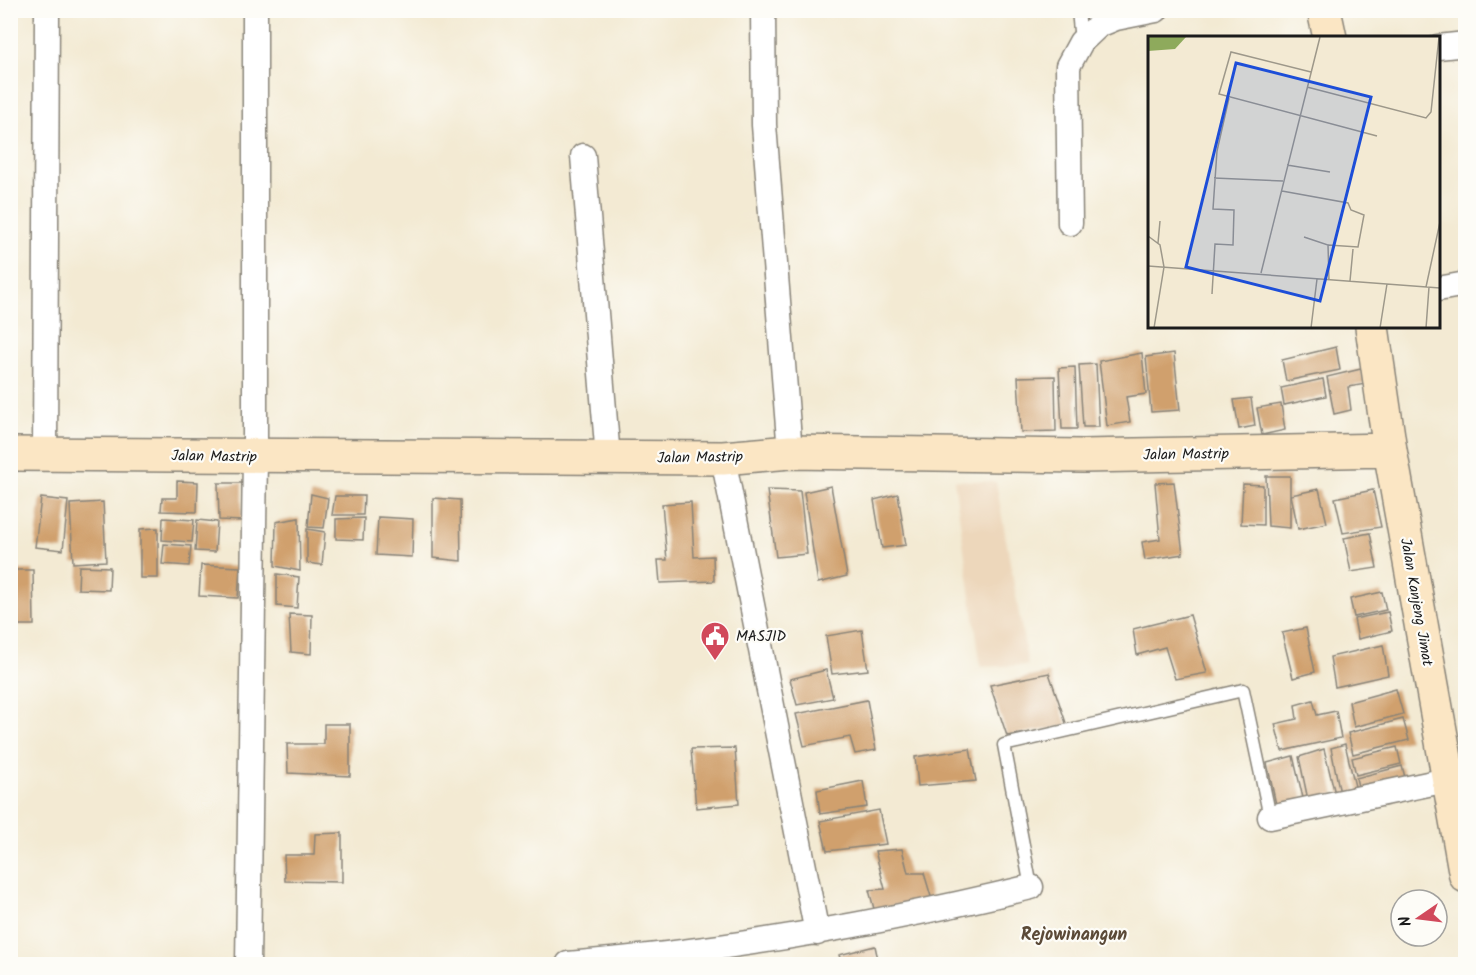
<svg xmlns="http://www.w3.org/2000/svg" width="1476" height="975" viewBox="0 0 1476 975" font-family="Kalam,sans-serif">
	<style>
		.built { fill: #edd7bb }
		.building { fill: #d0a06d }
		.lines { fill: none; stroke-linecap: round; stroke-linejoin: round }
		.service-casing { stroke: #888378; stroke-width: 15 }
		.minor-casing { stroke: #888378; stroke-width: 27 }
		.secondary-casing { stroke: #888378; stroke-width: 36 }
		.service { stroke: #fff; stroke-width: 12 }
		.minor { stroke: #fff; stroke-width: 24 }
		.secondary { stroke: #fbe6c4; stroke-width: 33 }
		.labels { text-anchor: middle; stroke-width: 4.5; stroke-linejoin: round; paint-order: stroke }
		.street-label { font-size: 15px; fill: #1c1c1c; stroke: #fdfcf7 }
		.poi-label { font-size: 15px; fill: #1c1c1c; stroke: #fdfcf7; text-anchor: start }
		.quarter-label { font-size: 18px; font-weight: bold; fill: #5b4a38; stroke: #fdfcf7 }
		.inset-road { fill: none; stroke: #9d988a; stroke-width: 1.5 }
		.view { fill: #1d4ed8; fill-opacity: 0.15; stroke: #1d4ed8; stroke-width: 3 }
		.inset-edge { fill: none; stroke: #1c1c1c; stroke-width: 3 }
	</style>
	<rect width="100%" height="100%" fill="#fdfcf7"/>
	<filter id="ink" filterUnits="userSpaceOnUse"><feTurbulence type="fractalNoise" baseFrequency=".0167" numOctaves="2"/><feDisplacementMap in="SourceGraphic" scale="12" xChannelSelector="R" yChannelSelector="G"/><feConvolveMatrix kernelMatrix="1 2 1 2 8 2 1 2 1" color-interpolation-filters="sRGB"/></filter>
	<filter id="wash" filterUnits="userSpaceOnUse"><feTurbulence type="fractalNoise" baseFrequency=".008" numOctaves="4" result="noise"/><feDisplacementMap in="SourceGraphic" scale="24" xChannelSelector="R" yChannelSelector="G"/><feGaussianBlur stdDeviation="1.35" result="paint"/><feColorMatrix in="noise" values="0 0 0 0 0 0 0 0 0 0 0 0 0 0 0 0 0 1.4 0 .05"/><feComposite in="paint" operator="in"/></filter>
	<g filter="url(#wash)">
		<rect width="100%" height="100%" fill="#f3ead3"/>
		<path class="built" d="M954 480 996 482 1028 665 981 667Z"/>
		<g id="blocks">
			<path class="building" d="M1336 347 1340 370 1286 381 1282 360Z
				M1142 353 1146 394 1126 397 1130 422 1107 426 1099 361Z
				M1174 353 1180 410 1151 412 1146 357Z
				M1096 364 1099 427H1083L1079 365Z
				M1075 367 1077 429H1062L1059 368Z
				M1361 369 1366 384 1348 387 1351 410 1334 414 1327 377Z
				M1055 376 1056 431 1021 432 1018 377Z
				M1323 379 1326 396 1284 405 1281 388Z
				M1251 398 1255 426 1239 429 1234 400Z
				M1281 404 1285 430 1262 435 1257 408Z
				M1266 476H1290V528L1268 526Z
				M177 481 198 482 197 512 161 511 162 498H177Z
				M1174 482 1183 554 1145 560 1142 542 1160 539 1155 483Z
				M218 483H242V521L219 520Z
				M1243 484 1263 485V525L1241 524Z
				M831 486 847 576 818 583 804 492Z
				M1319 489 1327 523 1298 529 1291 495Z
				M767 490 800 491 807 554 776 557Z
				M1373 490 1381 527 1343 533 1335 498Z
				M311 494 328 498 324 528 308 527Z
				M898 494 906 545 882 548 874 500Z
				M335 496H364L363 515H332Z
				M41 498 68 501 63 550 35 547Z
				M433 498 460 500 461 561 433 558Z
				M103 502 106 561 73 563 70 504Z
				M691 502 694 557 713 556 714 581 660 583 658 560H667L662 504Z
				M378 517 413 519 412 557 376 555Z
				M163 518 194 520 192 542 162 540Z
				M299 518 300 571 275 566 276 522Z
				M364 518 363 540 336 539V519Z
				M197 520 217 522 215 552 195 551Z
				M158 528V578H140V529Z
				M307 529 325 532 322 565 307 563Z
				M1370 533 1377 568 1351 572 1344 538Z
				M164 544 191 546 189 566 162 564Z
				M201 565 240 567 238 598 199 596Z
				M79 566 110 567 109 590 78 589Z
				M10 570H33L34 625H10Z
				M277 574 299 577 297 608 277 606Z
				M1382 592 1386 610 1354 617 1350 599Z
				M1388 612 1392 631 1358 639 1354 619Z
				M289 614 312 615 311 654 291 652Z
				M1190 615 1207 673 1175 679 1165 647 1137 655 1133 629Z
				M1306 628 1315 672 1293 678 1282 633Z
				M862 630 868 670 832 674 826 636Z
				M1383 645 1388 675 1335 687 1330 657Z
				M826 670 833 698 797 705 790 679Z
				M1049 673 1067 726 1007 736 990 685Z
				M1396 689 1403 714 1354 727 1349 702Z
				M867 700 876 750 855 754 850 737 804 746 796 714Z
				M1313 700 1317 715 1336 711 1341 738 1282 751 1275 724 1297 719 1295 705Z
				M1403 719 1409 740 1353 754 1348 733Z
				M324 724H350V776L288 773 287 744H324Z
				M1345 744 1357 795 1341 799 1331 748Z
				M1397 747 1401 764 1356 775 1352 758Z
				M735 748 739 804 696 808 691 749Z
				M970 749 976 781 918 786 915 757Z
				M1324 749 1335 794 1308 800 1299 757Z
				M1293 756 1304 802 1277 809 1267 763Z
				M1402 766 1407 785 1360 795 1356 778Z
				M863 781 867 807 820 814 817 790Z
				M879 810 886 844 827 851 820 821Z
				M342 833V882L285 881 284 855H314L315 834Z
				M902 849 908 873H924L932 900 874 909 869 890 885 889 875 851Z
				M875 946 879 964H842L839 955Z"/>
		</g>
	</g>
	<g filter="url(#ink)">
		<use href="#blocks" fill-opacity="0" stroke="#888378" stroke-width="1.5"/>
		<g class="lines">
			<g class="service-casing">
				<path id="service" d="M1078 10 1081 42
					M1031 887 1004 745 1243 690 1270 817"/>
			</g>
			<g class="minor-casing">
				<path id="minor" d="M763 10 764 125 790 452
					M1438 47 1466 44
					M583 156 608 458
					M1070 223 1068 66 1081 42 1099 25 1116 18 1156 10
					M1438 289 1466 284
					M45 454 47 10
					M723 458 817 933
					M1270 817 1466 776
					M248 964 255 456V10
					M568 964C724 951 879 924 1031 887"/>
			</g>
			<g class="secondary-casing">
				<path id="secondary" d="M1324 10 1330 38
					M1372 327 1390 450 1466 876
					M10 454 723 458 790 452 1083 456 1390 450"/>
			</g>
			<use href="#service" class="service"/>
			<use href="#minor" class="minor"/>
			<use href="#secondary" class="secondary"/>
		</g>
	</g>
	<defs>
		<g id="civic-pin" transform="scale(1.5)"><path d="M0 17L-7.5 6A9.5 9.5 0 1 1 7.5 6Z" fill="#d1495b" stroke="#fdfcf7"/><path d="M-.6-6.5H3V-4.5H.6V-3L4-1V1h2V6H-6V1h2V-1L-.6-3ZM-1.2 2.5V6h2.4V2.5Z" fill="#fff"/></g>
	</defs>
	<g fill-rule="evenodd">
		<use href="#civic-pin" x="715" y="636"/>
	</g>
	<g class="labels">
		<g class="street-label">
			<text transform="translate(1186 454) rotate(-1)" y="5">Jalan Mastrip</text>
			<text transform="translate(214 456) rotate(1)" y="5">Jalan Mastrip</text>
			<text transform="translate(700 457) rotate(-1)" y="5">Jalan Mastrip</text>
			<text transform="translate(1417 602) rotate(80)" y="5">Jalan Kanjeng Jimat</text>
		</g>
		<g class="poi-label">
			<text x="736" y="641">MASJID</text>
		</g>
		<g class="quarter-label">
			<text x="1074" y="940">Rejowinangun</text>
		</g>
	</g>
	<g transform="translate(1148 36)">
		<rect width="292" height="292" fill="#f3ead3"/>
		<path d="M0 1H38L27 13 0 15Z" fill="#8eaa5c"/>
		<path class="inset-road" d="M163 36 83 16 71 58 229 100M159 51 278 82 283 76 291 1M139 129 182 136M66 142 135 145M134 155 200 167 203 174 216 179 210 211 180 209M0 200 12 209 16 231 6 292M156 201 180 209 181 244M10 207 12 185M0 230 292 252M113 237 172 1M202 245 205 213M278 251 292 186M64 258 67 208 85 209 86 174 65 173 69 115 81 62M163 292 169 243M232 292 239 248M278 292 281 251"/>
		<path class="view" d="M88 27 223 61 172 265 38 231Z"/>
		<rect width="292" height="292" class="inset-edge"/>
	</g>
	<rect width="1476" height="975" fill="none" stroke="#fdfcf7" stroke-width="36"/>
	<g transform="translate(1419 918) rotate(256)"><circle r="28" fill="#fdfcf7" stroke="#a3a29f" stroke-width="1.5"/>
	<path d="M0-4.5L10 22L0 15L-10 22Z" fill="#d1495b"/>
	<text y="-9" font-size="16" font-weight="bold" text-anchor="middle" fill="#1c1c1c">N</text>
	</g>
</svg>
